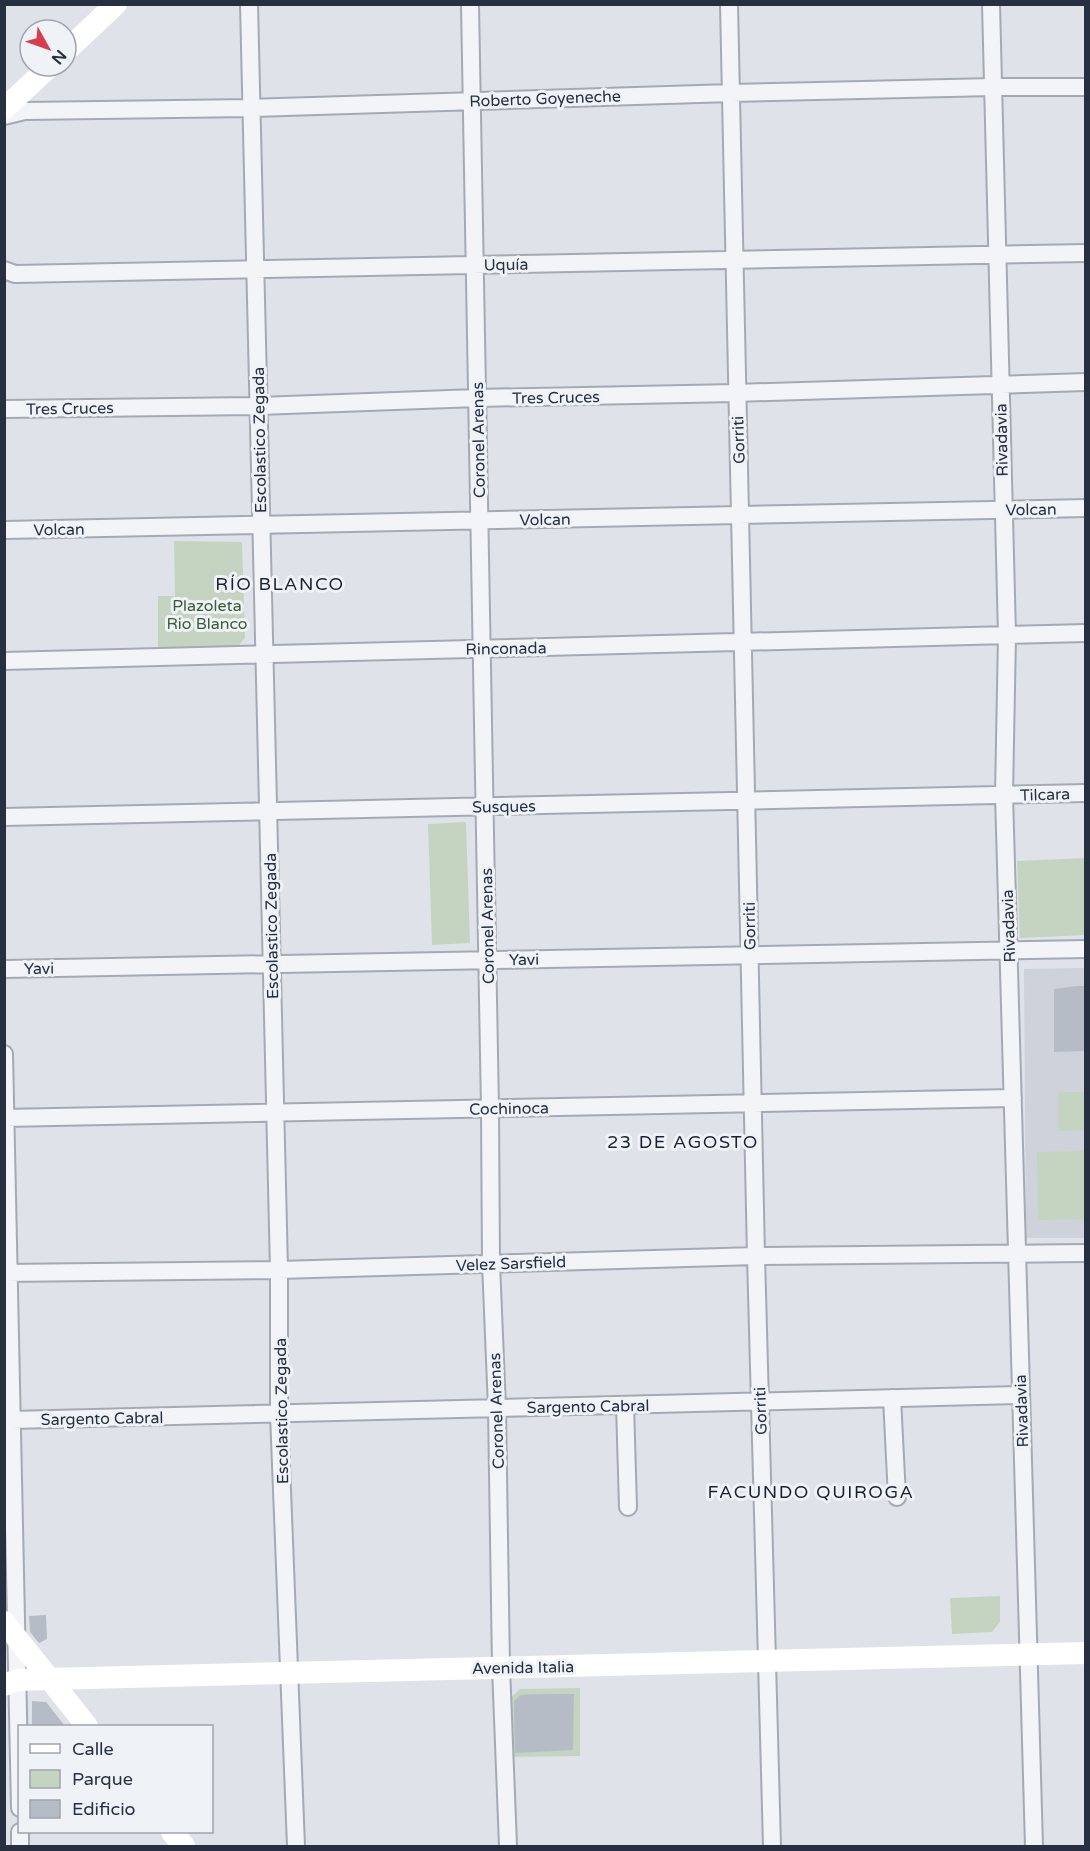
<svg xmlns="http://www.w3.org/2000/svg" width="1090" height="1851" viewBox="0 0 1090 1851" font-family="'Varela Round',sans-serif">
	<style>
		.built { fill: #cdd2db }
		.green { fill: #c4d4c0 }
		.building { fill: #b6bcc6 }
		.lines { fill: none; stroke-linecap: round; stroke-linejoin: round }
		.street-casing { stroke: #a4aab3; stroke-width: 20 }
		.street { stroke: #f2f4f7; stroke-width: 16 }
		.secondary { stroke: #fff; stroke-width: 22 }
		.labels { text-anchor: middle; stroke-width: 6; stroke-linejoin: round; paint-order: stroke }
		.street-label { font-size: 16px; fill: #273041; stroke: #eff2f7 }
		.park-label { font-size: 16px; fill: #3a5e34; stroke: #eff2f7 }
		.neighbourhood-label { font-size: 18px; letter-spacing: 1.5px; fill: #1a2132; stroke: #eff2f7 }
	</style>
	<rect width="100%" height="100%" fill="#dfe3e9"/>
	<path class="built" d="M1085 968V1238H1026L1024 969Z"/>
	<path class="green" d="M174 541 242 542 245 638 234 651 158 649V596H175Z
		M466 822 470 943 432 945 428 824Z
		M1085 858V935L1020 938 1017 861Z
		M1058 1092H1085V1130L1058 1131Z
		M1085 1151V1219L1038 1220 1037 1152Z
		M1000 1596V1622L992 1632 952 1634 950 1598Z
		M580 1688V1756L509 1757 508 1700 520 1689Z"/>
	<path class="building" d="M1077 986H1086V1051L1054 1052V989Z
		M46 1615 47 1639 39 1643 30 1632 29 1616Z
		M545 1694H574L573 1750 515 1753 514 1701 521 1695Z
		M32 1701 46 1702 65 1726H32Z"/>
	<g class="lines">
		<g class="street-casing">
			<path id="street" d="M249 4 279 1270V1414L296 1846
				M470 4 490 1109 491 1263 497 1408 501 1667 508 1846
				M729 4 756 1256 772 1846
				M991 4 1007 635 1004 795 1034 1846
				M4 116 25 111 250 108 731 93 993 87H1086
				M4 270 15 274 1086 253
				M4 409 259 406 477 398 736 393 1086 382
				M4 530 1086 508
				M4 661 1086 633
				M4 817 1086 793
				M4 969 1086 949
				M4 1054 20 1808
				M4 1118 1013 1098
				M4 1273 279 1270 756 1256 1086 1253
				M892 1398 897 1497
				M625 1405 628 1507
				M11 1420 1021 1395
				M20 1832V1846"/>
		</g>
		<use href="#street" class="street"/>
		<path class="secondary" d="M66 51 116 4
			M4 109 50 66
			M4 1622 87 1726
			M4 1685 17 1680 48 1679 1086 1653
			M172 1832 184 1846"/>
	</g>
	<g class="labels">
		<g class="street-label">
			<text transform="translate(545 98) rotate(-2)" y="6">Roberto Goyeneche</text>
			<text transform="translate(506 264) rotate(-1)" y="6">Uquía</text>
			<text transform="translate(556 397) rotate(-1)" y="6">Tres Cruces</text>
			<text transform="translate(70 408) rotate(-1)" y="6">Tres Cruces</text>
			<text transform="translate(259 440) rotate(-91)" y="6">Escolastico Zegada</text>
			<text transform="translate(478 440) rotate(-91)" y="6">Coronel Arenas</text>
			<text transform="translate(738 440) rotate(-92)" y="6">Gorriti</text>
			<text transform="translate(1001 440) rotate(-91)" y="6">Rivadavia</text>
			<text transform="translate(1031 509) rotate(-1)" y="6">Volcan</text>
			<text transform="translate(545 519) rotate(-1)" y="6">Volcan</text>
			<text transform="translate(59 529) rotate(-1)" y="6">Volcan</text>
			<text transform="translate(506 648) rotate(-1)" y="6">Rinconada</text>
			<text transform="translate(1045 794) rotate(-2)" y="6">Tilcara</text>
			<text transform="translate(504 806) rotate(-1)" y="6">Susques</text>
			<text transform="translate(271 926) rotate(-91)" y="6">Escolastico Zegada</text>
			<text transform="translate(487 926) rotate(-91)" y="6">Coronel Arenas</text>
			<text transform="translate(749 926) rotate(-91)" y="6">Gorriti</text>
			<text transform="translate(1008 926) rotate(-92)" y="6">Rivadavia</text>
			<text transform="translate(524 959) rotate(-1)" y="6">Yavi</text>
			<text transform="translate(39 968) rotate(-1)" y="6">Yavi</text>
			<text transform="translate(509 1108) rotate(-1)" y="6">Cochinoca</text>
			<text transform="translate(511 1263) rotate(-2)" y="6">Velez Sarsfield</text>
			<text transform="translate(588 1406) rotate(-1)" y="6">Sargento Cabral</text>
			<text transform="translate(281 1411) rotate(-91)" y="6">Escolastico Zegada</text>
			<text transform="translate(496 1411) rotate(-92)" y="6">Coronel Arenas</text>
			<text transform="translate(760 1411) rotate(-92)" y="6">Gorriti</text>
			<text transform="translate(1021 1411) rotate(-92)" y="6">Rivadavia</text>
			<text transform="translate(102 1418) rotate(-1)" y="6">Sargento Cabral</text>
			<text transform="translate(523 1667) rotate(-1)" y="6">Avenida Italia</text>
		</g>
		<g class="park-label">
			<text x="207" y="611">Plazoleta<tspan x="207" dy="18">Rio Blanco</tspan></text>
		</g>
		<g class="neighbourhood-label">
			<text x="280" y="590">RÍO BLANCO</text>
			<text x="683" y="1148">23 DE AGOSTO</text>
			<text x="811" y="1498">FACUNDO QUIROGA</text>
		</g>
	</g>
	<rect width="1090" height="1851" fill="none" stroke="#273041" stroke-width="12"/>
	<rect x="18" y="1725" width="195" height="108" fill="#eff2f7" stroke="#9fa4ae" stroke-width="1.5"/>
	<rect x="30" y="1744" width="30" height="9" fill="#ffffff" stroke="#9fa4ae" stroke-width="1.5"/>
	<text x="72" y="1755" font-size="18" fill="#273041">Calle</text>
	<rect x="30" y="1770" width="30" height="18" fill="#c4d4c0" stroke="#9fa4ae" stroke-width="1.5"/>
	<text x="72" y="1785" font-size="18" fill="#273041">Parque</text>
	<rect x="30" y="1800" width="30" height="18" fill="#b6bcc6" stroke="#9fa4ae" stroke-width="1.5"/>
	<text x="72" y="1815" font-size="18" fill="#273041">Edificio</text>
	<g transform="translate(48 48) rotate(130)"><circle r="28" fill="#eff2f7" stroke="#9fa4ae" stroke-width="1.5"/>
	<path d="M0-4.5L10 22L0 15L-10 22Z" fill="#d53e4f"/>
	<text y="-9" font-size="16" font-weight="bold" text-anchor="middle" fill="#273041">N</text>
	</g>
</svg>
